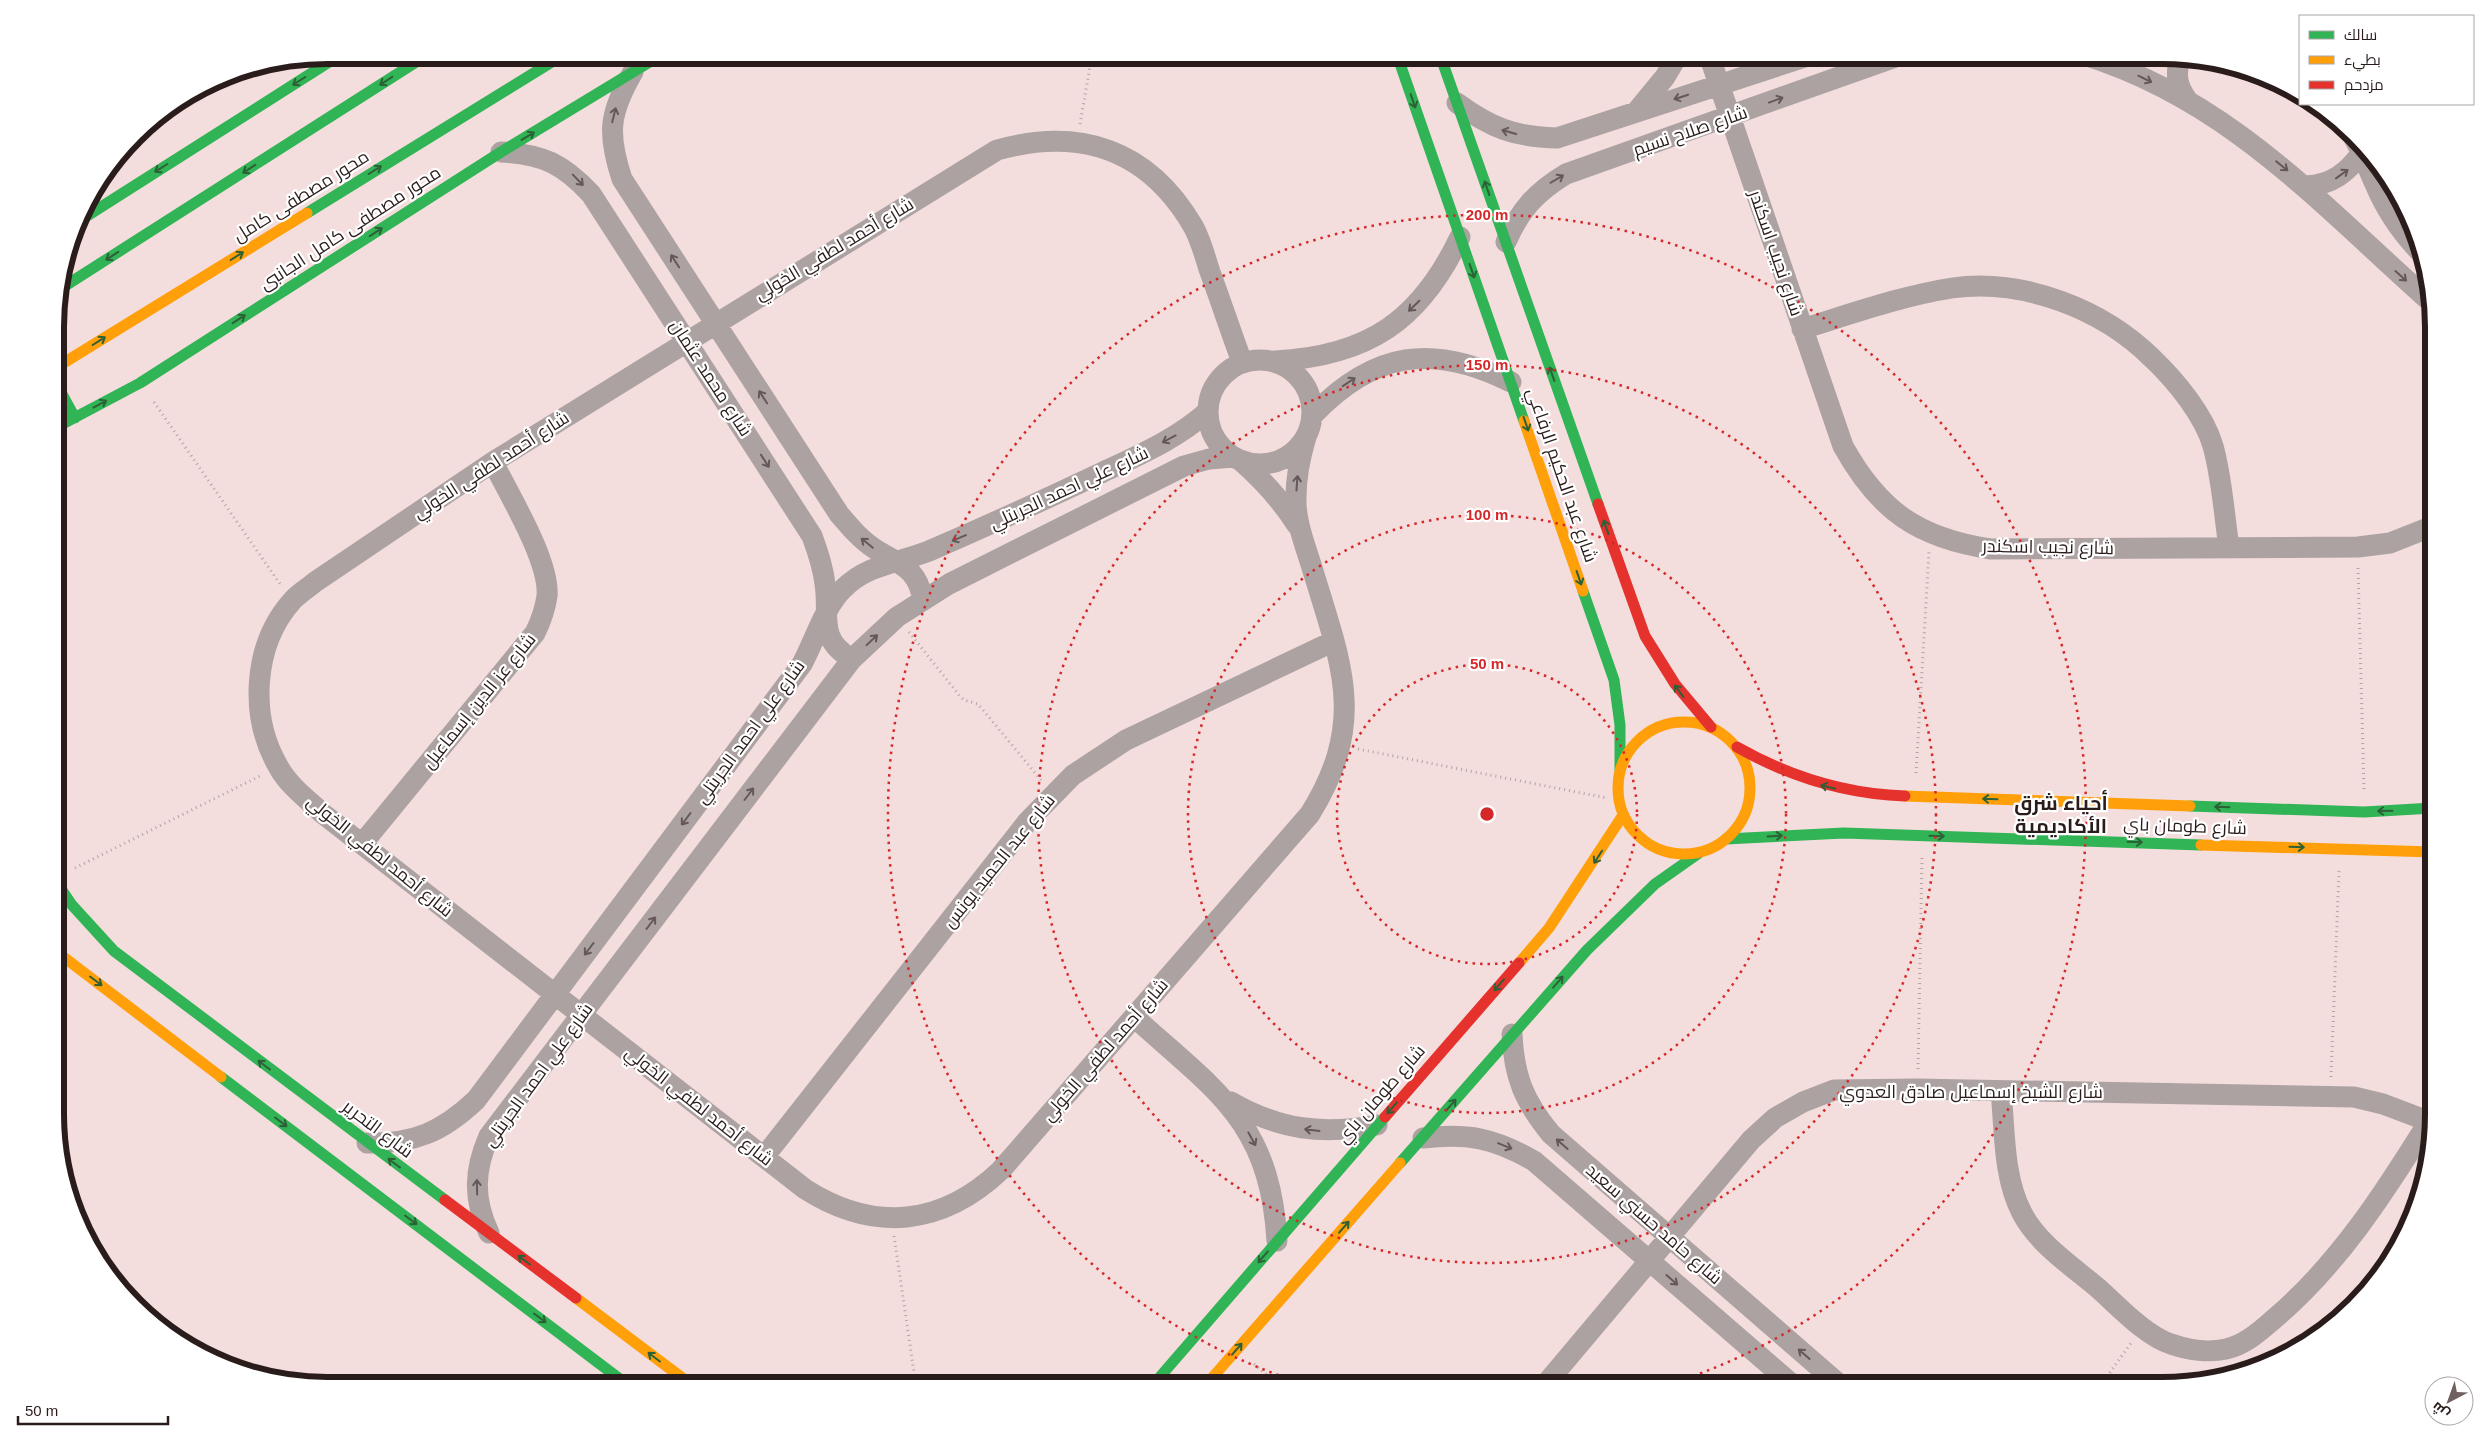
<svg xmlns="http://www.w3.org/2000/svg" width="2489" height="1441" viewBox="0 0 2489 1441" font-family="Helvetica,Cairo,sans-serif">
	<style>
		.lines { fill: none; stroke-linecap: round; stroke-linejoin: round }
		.path { stroke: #b1a4a4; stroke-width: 3; stroke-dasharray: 1 4; stroke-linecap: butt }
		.street { stroke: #aca2a2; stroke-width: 21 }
		.fast { stroke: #30b455; stroke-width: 11 }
		.slow { stroke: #ff9f0a; stroke-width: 11 }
		.jam { stroke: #e5322d; stroke-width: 11 }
		.oneway { stroke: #655858 }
		.oneway2 { stroke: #2d6036 }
		.ring { fill: none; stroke: #d62828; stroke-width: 2.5; stroke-dasharray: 2.5 5 }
		.labels { text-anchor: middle; stroke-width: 4.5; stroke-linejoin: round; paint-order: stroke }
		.street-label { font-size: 18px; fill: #2b1c1c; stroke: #fff }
		.quarter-label { font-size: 20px; font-weight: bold; fill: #2b1c1c; stroke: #fff }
		.rim { fill: none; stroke: #2b1c1c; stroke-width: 6 }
		.centre { fill: #d62828; stroke: #fff; stroke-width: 2.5 }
		.ring-label { font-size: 15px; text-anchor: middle; font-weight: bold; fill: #d62828; stroke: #fff; stroke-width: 4.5; stroke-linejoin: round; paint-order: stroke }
	</style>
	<rect width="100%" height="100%" fill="#f4dddd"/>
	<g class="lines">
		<path class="path" d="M1080 124 1092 55
			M154 402 280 584
			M2358 568 2364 789
			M909 632 959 695 964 700 978 704 1041 780
			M1358 749 1607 798
			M1916 773 1929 552
			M75 868 262 775
			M1918 1069 1922 857
			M2331 1077 2339 871
			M894 1236 916 1386
			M1254 1364 1280 1386
			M2101 1385 2131 1343"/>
		<path class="street" d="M1709 55 1843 446C1879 511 1918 538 1991 549L2358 547 2390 543 2433 526
			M2084 55C2230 100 2322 206 2433 304
			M2180 57C2175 76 2177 86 2188 101
			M633 72C609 113 607 134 622 179L839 514C850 527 861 540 875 549 900 565 917 567 923 600
			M1457 103C1491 128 1515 137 1557 138L1811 55
			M1637 111 1665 77 1678 55
			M2350 131C2361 149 2367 166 2375 184 2386 210 2403 235 2423 255
			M501 152C543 154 563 164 591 194L812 536C818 552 823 567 825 584 830 616 817 639 852 659
			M2306 186C2332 185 2348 172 2362 152V144
			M1506 242C1519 211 1536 192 1566 174L1901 55
			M1802 329C1851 314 1901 296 1952 288 2023 278 2103 309 2153 359 2176 381 2204 415 2213 446 2222 478 2224 514 2229 547
			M1208 412a52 52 0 1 1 104 0a52 52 0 1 1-104 0Z
			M1275 361C1368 356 1420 321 1460 237
			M1242 362C1231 332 1221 302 1210 272 1205 257 1201 240 1193 226 1148 149 1080 127 997 150L493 462 315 582C308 588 298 594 292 601 253 645 249 716 278 766 288 785 307 799 322 813L805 1189C874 1233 942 1226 1001 1170L1310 814C1367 722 1342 666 1313 571 1306 547 1295 522 1296 497 1296 476 1300 457 1306 437
			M1313 415C1374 351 1433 343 1511 382
			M1240 460C1263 480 1281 500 1297 525
			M362 844 535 633C541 621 545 610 547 596 550 561 509 495 493 462
			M1134 1017C1216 1091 1270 1121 1277 1241
			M1512 1034C1514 1077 1524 1101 1551 1134L1841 1386
			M2001 1091C2005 1131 2003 1177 2022 1213 2038 1244 2073 1267 2099 1289 2119 1307 2146 1336 2171 1344 2188 1350 2209 1353 2226 1349 2245 1345 2260 1331 2274 1319 2338 1265 2385 1192 2429 1121
			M1231 1102C1280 1130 1322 1135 1377 1125
			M1423 1138C1468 1133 1494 1138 1534 1161L1794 1386
			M367 1143C414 1144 442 1132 476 1100L802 664C815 640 824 607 844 588 868 564 899 563 929 551 987 526 1044 500 1101 473 1139 455 1177 439 1208 411
			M764 1157 1028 821 1073 775 1126 740 1334 641
			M489 1233C473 1199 474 1170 489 1136L852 659 897 617 949 584 1184 466 1209 459 1234 457
			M1544 1386 1751 1140 1775 1118 1803 1102 1834 1090 1917 1089 2354 1097 2383 1104 2433 1123"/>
		<path class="fast" d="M1397 55 1524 421
			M1440 55 1598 504
			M307 213 563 55
			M79 221 340 55
			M57 291 427 55
			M57 385 75 418
			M57 427 140 383 501 152 661 55
			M1583 591 1614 680 1620 725V770
			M2190 806 2364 812 2433 808
			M1726 839 1844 833 2201 845
			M57 883 72 905 114 951 445 1200
			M221 1077 629 1386
			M1400 1163 1587 950 1655 884 1699 853
			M1152 1386 1385 1117"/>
		<path class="slow" d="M57 367 307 213
			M1524 421 1583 591
			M1618 788a66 66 0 1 1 132 0a66 66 0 1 1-132 0Z
			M1905 796 2190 806
			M2201 845 2433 852
			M57 952 221 1077
			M1519 963 1549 928 1623 815
			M576 1298 693 1386
			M1205 1386 1400 1163"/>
		<path class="jam" d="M1598 504 1645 636 1675 684 1711 727
			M1737 747C1790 777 1844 794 1905 796
			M1385 1117 1519 963
			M445 1200 576 1298"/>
	</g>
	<defs><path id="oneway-shaft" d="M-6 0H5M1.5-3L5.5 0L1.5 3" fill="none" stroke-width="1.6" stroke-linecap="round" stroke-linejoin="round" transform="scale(1.25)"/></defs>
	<g class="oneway">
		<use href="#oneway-shaft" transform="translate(2145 79) rotate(26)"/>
		<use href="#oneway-shaft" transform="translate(1681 97) rotate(162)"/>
		<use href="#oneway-shaft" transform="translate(1776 100) rotate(-20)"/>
		<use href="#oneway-shaft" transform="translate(614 115) rotate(-76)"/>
		<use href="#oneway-shaft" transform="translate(1509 132) rotate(-164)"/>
		<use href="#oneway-shaft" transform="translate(2282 166) rotate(39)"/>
		<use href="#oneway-shaft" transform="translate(2342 174) rotate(-36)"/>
		<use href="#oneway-shaft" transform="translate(1557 179) rotate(-30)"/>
		<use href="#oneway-shaft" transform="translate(578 180) rotate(46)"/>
		<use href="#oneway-shaft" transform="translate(675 261) rotate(-123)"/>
		<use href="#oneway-shaft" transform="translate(2401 276) rotate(42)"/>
		<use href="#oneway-shaft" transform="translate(1414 306) rotate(136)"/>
		<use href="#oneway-shaft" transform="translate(1349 382) rotate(-34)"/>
		<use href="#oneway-shaft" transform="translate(763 397) rotate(-123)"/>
		<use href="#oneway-shaft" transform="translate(1169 439) rotate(152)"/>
		<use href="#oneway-shaft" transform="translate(765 461) rotate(57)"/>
		<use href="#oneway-shaft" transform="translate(1297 483) rotate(-86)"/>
		<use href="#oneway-shaft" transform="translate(959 538) rotate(157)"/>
		<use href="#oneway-shaft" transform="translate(867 543) rotate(-141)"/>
		<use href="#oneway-shaft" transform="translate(872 640) rotate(-43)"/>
		<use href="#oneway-shaft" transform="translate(749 794) rotate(-53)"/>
		<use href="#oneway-shaft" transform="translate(686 819) rotate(127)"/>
		<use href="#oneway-shaft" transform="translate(651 923) rotate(-53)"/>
		<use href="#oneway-shaft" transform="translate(589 949) rotate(127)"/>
		<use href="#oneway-shaft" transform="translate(1312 1130) rotate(-173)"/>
		<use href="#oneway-shaft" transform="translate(1252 1139) rotate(61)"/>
		<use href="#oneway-shaft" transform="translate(1562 1144) rotate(-139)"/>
		<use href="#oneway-shaft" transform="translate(1505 1146) rotate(22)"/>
		<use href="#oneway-shaft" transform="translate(477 1187) rotate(-91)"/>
		<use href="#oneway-shaft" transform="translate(1672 1280) rotate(41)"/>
		<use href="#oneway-shaft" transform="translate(1804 1354) rotate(-139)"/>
	</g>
	<g class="oneway2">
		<use href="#oneway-shaft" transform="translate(299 81) rotate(148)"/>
		<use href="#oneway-shaft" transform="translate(386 81) rotate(147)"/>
		<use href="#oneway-shaft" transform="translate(1413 101) rotate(71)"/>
		<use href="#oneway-shaft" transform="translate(528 136) rotate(-31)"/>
		<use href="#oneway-shaft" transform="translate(161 168) rotate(148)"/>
		<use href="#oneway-shaft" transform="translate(249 169) rotate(147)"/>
		<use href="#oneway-shaft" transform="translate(375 170) rotate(-32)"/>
		<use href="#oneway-shaft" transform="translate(1487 188) rotate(-109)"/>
		<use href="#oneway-shaft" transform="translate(376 232) rotate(-33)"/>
		<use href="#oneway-shaft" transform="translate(112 256) rotate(147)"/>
		<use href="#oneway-shaft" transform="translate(237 256) rotate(-32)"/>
		<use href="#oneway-shaft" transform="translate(1472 271) rotate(71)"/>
		<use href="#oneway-shaft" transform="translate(239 319) rotate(-33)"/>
		<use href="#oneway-shaft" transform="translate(99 341) rotate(-32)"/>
		<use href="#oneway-shaft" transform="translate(1552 374) rotate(-109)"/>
		<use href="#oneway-shaft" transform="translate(100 404) rotate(-28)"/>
		<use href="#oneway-shaft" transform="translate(1526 424) rotate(71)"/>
		<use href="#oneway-shaft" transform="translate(1606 527) rotate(-109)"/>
		<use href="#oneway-shaft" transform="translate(1579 578) rotate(71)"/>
		<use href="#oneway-shaft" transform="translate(1679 691) rotate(-126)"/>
		<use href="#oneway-shaft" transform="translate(1828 787) rotate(-166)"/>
		<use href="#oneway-shaft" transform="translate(1990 799) rotate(-178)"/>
		<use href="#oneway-shaft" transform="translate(2222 807) rotate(-178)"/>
		<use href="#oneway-shaft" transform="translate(2385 811) rotate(179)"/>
		<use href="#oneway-shaft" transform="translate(1775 836) rotate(-4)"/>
		<use href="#oneway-shaft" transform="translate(1937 836) rotate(2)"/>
		<use href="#oneway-shaft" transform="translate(2135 842) rotate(2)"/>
		<use href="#oneway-shaft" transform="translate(2297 847) rotate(2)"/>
		<use href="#oneway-shaft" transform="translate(1598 857) rotate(123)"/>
		<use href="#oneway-shaft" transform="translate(96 981) rotate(37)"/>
		<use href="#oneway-shaft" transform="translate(1558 982) rotate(-49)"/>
		<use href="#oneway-shaft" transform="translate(1499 985) rotate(131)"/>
		<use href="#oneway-shaft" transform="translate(264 1065) rotate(-143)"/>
		<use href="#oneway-shaft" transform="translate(1451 1105) rotate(-49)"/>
		<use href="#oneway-shaft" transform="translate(1392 1108) rotate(131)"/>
		<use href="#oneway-shaft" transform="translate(281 1122) rotate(37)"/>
		<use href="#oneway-shaft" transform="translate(394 1163) rotate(-143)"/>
		<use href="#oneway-shaft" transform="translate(411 1220) rotate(37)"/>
		<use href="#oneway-shaft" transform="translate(1344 1227) rotate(-49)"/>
		<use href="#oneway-shaft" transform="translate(1263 1257) rotate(131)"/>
		<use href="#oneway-shaft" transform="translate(524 1260) rotate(-143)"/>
		<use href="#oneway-shaft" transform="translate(540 1318) rotate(37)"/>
		<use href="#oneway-shaft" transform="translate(1237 1349) rotate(-49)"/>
		<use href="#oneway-shaft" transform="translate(654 1357) rotate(-143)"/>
	</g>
	<g class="ring">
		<circle cx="1487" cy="814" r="150"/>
		<circle cx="1487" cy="814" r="299"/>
		<circle cx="1487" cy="814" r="449"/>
		<path d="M1307 1385A599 599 0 1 1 1667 1385"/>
	</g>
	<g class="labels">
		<g class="street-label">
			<text transform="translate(1690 131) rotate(-19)" y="6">شارع صلاح نسيم</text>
			<text transform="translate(301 196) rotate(-32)" y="6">محور مصطفى كامل</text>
			<text transform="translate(350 228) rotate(-33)" y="6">محور مصطفى كامل الجانبى</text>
			<text transform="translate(834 249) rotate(-31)" y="6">شارع أحمد لطفي الخولي</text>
			<text transform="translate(1776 253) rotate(71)" y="6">شارع نجيب اسكندر</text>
			<text transform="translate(711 378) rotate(57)" y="6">شارع محمد عثمان</text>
			<text transform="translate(491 465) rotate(-33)" y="6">شارع أحمد لطفي الخولي</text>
			<text transform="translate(1562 475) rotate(71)" y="6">شارع عبد الحكيم الرفاعي</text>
			<text transform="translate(1069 488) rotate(-25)" y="6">شارع علي احمد الجريتلي</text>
			<text transform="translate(2048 547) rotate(1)" y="6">شارع نجيب اسكندر</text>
			<text transform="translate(479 701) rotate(-51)" y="6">شارع عز الدين إسماعيل</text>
			<text transform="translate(750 732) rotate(-54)" y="6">شارع علي احمد الجريتلي</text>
			<text transform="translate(2185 826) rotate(2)" y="6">شارع طومان باي</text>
			<text transform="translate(380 856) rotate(39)" y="6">شارع أحمد لطفي الخولي</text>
			<text transform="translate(999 861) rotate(-51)" y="6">شارع عبد الحميد يونس</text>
			<text transform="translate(1105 1050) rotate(-49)" y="6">شارع أحمد لطفي الخولي</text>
			<text transform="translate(538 1075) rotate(-54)" y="6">شارع علي احمد الجريتلي</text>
			<text x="1971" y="1098">شارع الشيخ إسماعيل صادق العدوي</text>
			<text transform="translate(1381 1094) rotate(-49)" y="6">شارع طومان باي</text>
			<text transform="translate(699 1106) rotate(38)" y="6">شارع أحمد لطفي الخولي</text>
			<text transform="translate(378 1129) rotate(37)" y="6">شارع التحرير</text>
			<text transform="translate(1654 1224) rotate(41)" y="6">شارع حامد حسني سعيد</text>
		</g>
		<g class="quarter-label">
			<text x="2061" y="810">أحياء شرق<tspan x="2061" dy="23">الأكاديمية</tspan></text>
		</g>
	</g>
	<path d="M0 0H2489V1441H0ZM327 64H2162A263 263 0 0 1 2425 327V1114A263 263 0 0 1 2162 1377H327A263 263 0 0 1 64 1114V327A263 263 0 0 1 327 64Z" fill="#fff" fill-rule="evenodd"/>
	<path class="rim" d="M327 64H2162A263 263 0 0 1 2425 327V1114A263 263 0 0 1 2162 1377H327A263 263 0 0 1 64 1114V327A263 263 0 0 1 327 64Z"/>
	<circle cx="1487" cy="814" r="8" class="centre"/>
	<g class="ring-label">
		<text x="1487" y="220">200 m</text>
		<text x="1487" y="370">150 m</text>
		<text x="1487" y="520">100 m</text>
		<text x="1487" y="669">50 m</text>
	</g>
	<rect x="2299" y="15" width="175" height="90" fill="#ffffff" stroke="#aaa4a4"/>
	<rect x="2309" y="31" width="25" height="8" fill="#30b455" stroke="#aaa4a4"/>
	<text x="2344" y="40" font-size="15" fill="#2b1c1c">سالك</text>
	<rect x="2309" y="56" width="25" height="8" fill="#ff9f0a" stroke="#aaa4a4"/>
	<text x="2344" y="65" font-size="15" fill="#2b1c1c">بطيء</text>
	<rect x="2309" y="81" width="25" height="8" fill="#e5322d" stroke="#aaa4a4"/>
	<text x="2344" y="90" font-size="15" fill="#2b1c1c">مزدحم</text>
	<g transform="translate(2449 1401) rotate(221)"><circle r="24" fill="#ffffff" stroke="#aaa4a4"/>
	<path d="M0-4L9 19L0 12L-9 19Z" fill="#716060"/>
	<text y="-8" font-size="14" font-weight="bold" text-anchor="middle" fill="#2b1c1c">ش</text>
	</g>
	<path d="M18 1416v8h150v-8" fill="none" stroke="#2b1c1c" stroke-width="2.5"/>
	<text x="25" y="1416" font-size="15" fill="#2b1c1c" stroke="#ffffff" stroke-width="4" paint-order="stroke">50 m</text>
</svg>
